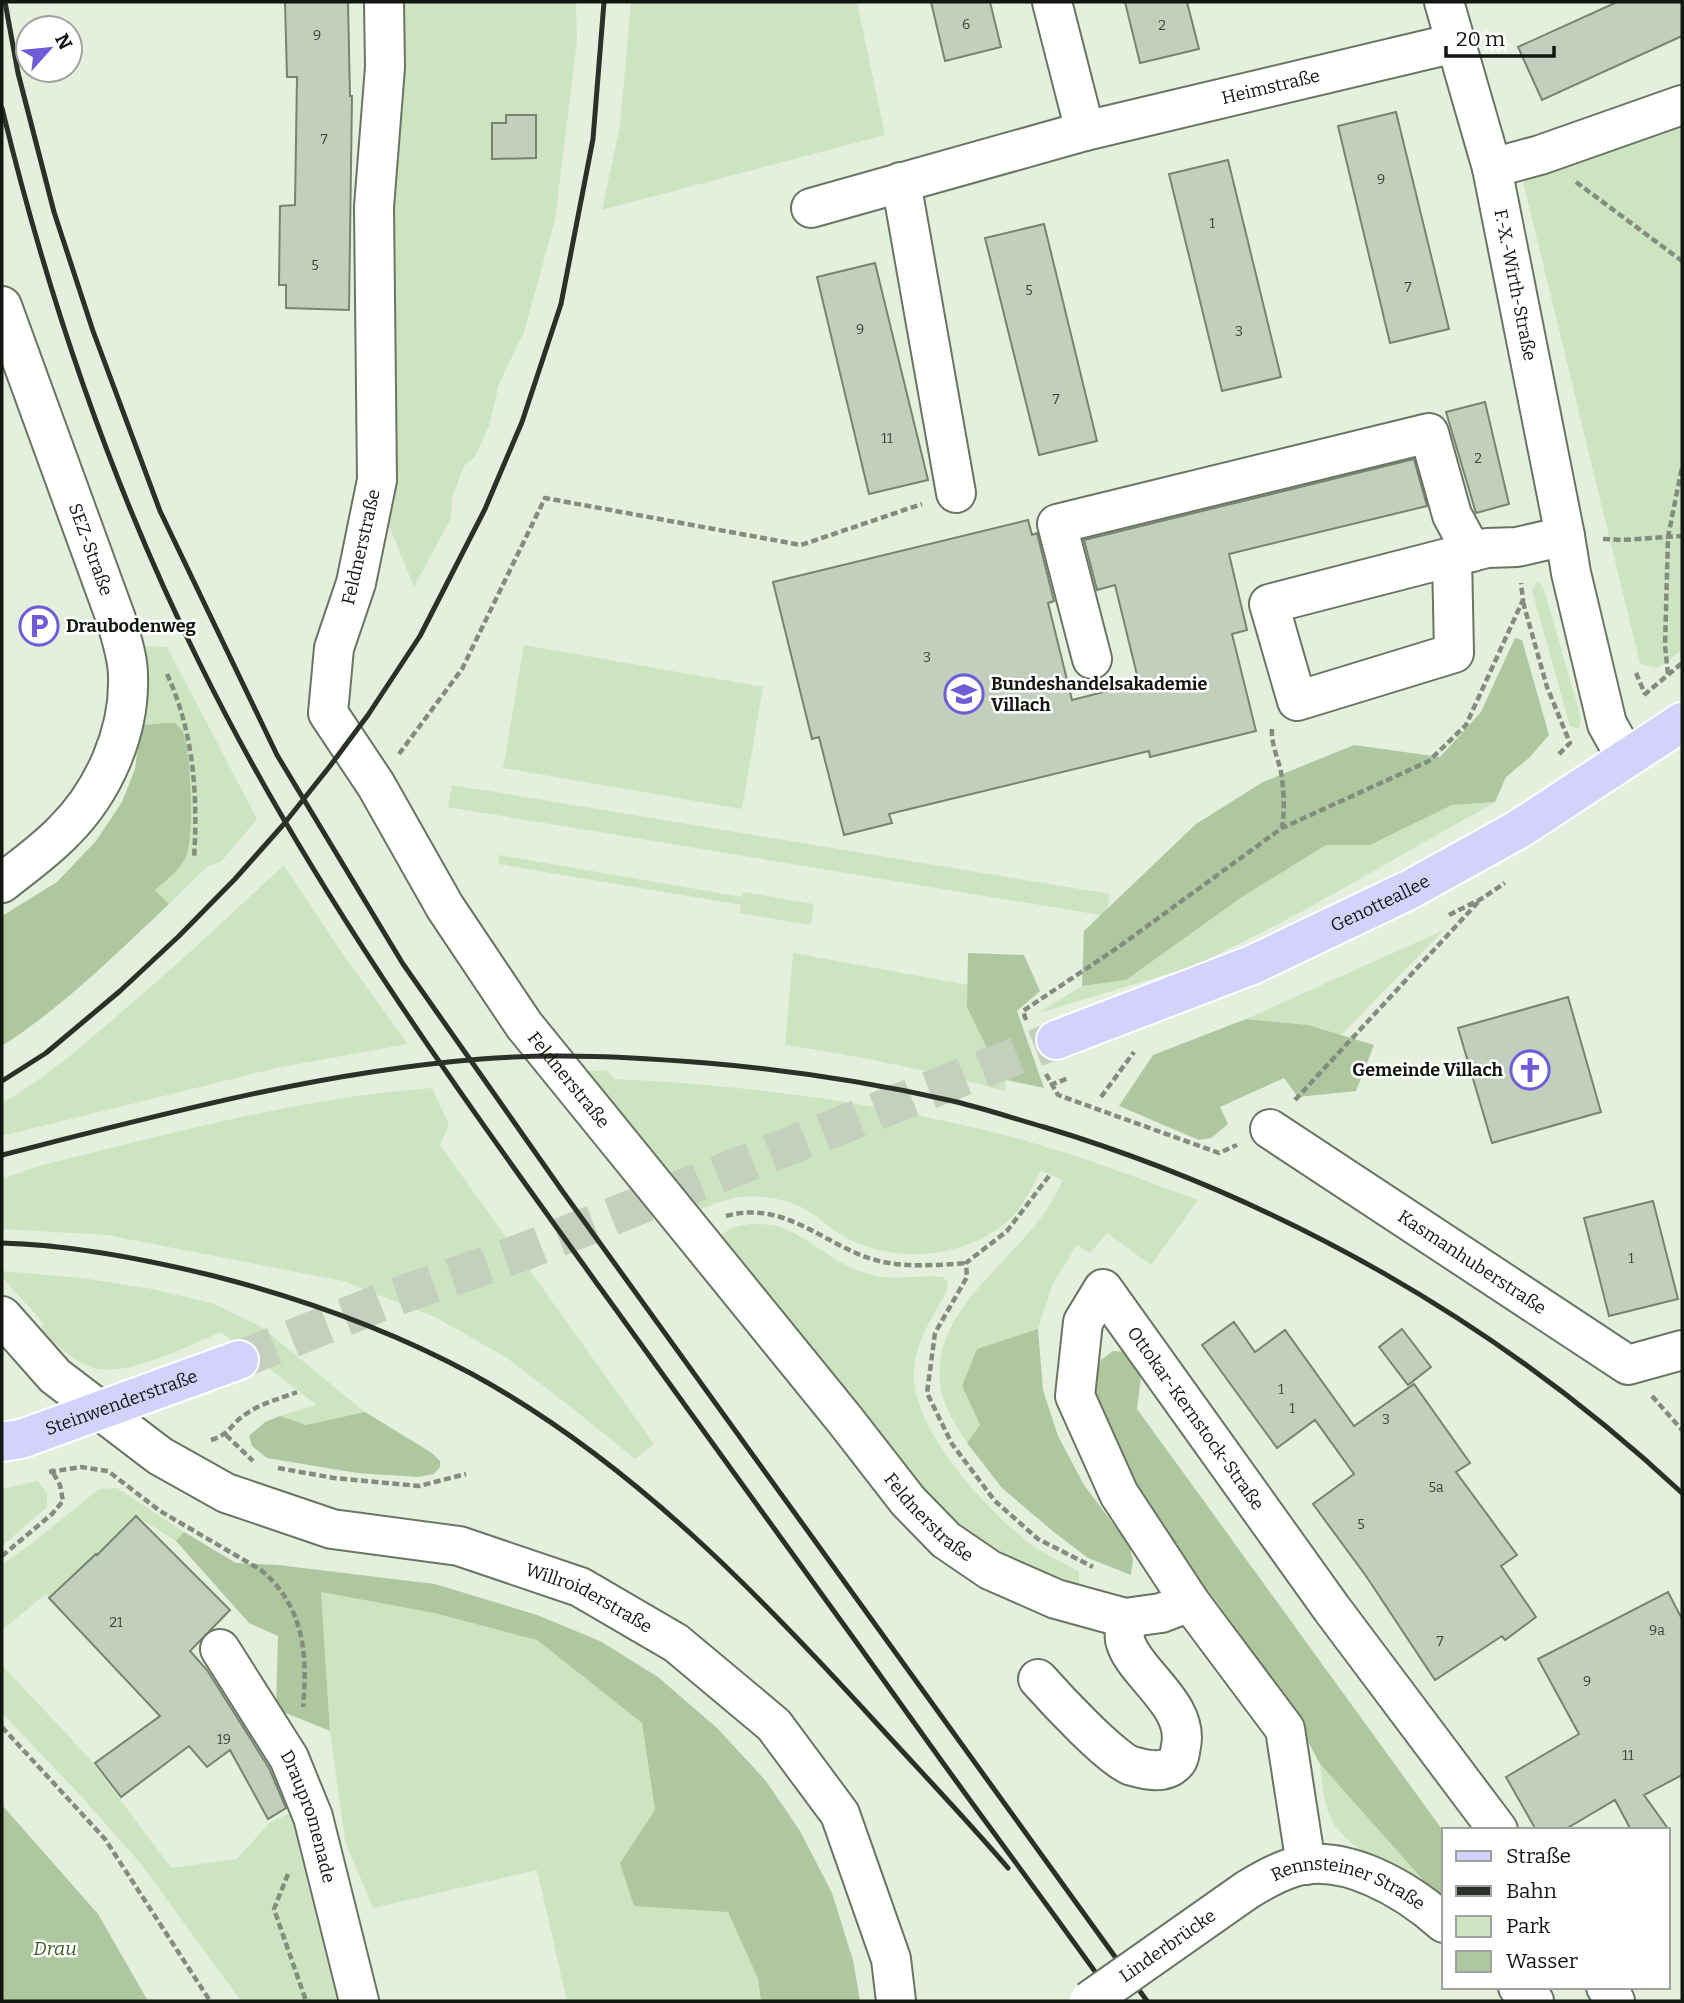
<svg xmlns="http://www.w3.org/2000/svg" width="1684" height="2003" viewBox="0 0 1684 2003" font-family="Bitter,serif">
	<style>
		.green { fill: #cde4c0 }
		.forest { fill: #aec79f }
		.water { fill: #adc79f }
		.building { fill: #c3cfbd; stroke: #788371; stroke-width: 2 }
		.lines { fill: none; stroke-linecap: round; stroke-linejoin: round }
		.major-tunnel { stroke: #c4cfbe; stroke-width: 38; stroke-dasharray: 38 19; stroke-linecap: butt }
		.minor-casing { stroke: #6a7564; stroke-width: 42 }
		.major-casing { stroke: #fff; stroke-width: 42 }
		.path { stroke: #838c7f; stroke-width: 4.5; stroke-dasharray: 7 3.5; stroke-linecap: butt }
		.minor { stroke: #fff; stroke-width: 38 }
		.major { stroke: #d3d2fa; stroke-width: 38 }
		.rail { stroke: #2b3129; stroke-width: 5 }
		.minor-bridge-casing { stroke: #6a7564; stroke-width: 42; stroke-linecap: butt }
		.minor-bridge { stroke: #fff; stroke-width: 38 }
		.labels { text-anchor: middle; stroke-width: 5; stroke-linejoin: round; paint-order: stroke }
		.number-label { font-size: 14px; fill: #3e453b }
		.street-label { font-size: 18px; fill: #121710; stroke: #fff }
		.poi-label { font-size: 18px; font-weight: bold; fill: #121710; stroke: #fff; text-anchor: start }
		.water-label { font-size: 19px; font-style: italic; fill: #3f6029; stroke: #fff }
	</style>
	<rect width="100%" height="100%" fill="#e4f0dd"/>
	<path class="green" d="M394 2H576L577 41 555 220 524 332 499 384 489 426 475 457 464 466 452 498 451 518 414 587 389 526Z
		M631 2H857L885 135 602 210 620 126Z
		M1682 118V650L1658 668 1640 664 1521 173Z
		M1538 581 1544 589 1581 718 1579 729 1570 726 1532 590Z
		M524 645 763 687 742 809 503 768Z
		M140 646 167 647 257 819 221 862 208 866 169 904 155 890C169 879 184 865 189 847V790L184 733 166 723 141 725Z
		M452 785 1110 894 1106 916 448 807Z
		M1495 802 1305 910 1197 965 1036 1014 1082 986 1126 980 1242 897 1326 845H1370L1452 805Z
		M499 855 742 897 743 892 814 904 811 925 740 913 741 905 498 864Z
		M284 865 342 953 408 1044 276 1068 2 1136V1103C44 1079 80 1048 117 1016 174 968 229 916 284 865Z
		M1444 930 1341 1035 1308 1025 1246 1019Z
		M793 953 1012 993 1005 1091C932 1071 860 1056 785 1045Z
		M606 1070 614 1079C752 1085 879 1103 1012 1137 1075 1154 1137 1178 1198 1200L1151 1265 1107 1233 1090 1253 1077 1245 1053 1283 1038 1329 977 1349 962 1386 980 1425 967 1443C957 1427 945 1409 941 1390 927 1315 1008 1266 1045 1212 1052 1202 1058 1190 1063 1180L1041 1171C1032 1186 1023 1208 1009 1220 966 1259 893 1265 843 1236 828 1227 815 1213 799 1206 789 1201 774 1198 763 1197 737 1193 714 1204 690 1213L579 1072Z
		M432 1088 449 1125 440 1145 654 1444 635 1459 567 1404 507 1358 435 1317 343 1281 107 1235 2 1229V1179L39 1166C169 1134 298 1098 432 1088Z
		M750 1224C758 1224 769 1224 777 1226 810 1236 834 1265 868 1274 895 1282 918 1274 943 1277L948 1283 947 1291C933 1316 917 1339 914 1369 909 1427 986 1509 1028 1542 1043 1554 1063 1562 1079 1572V1585L1019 1561 982 1542 937 1505 713 1239 734 1227Z
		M2 1271 82 1278 152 1289 211 1303 260 1326 365 1412 306 1425 280 1416 317 1405 221 1332C187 1346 122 1381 87 1366 70 1358 54 1342 39 1331L44 1324 2 1277Z
		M37 1481 47 1492V1507L2 1546V1489Z
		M117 1488 184 1532 176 1541 136 1516 49 1598 46 1594 2 1630V1564L30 1545 99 1489Z
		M321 1592 434 1613 537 1640 642 1723 655 1810 620 1863 728 1912 758 1979 761 2001H567L537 1870 373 1908 345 1841 330 1731Z
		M2 1665 90 1759 171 1868 237 1859 269 1823 290 1813 337 2001H241L141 1864 81 1796 2 1713Z
		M1320 1764 1431 1889C1401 1872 1344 1849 1330 1817 1323 1800 1322 1782 1320 1764Z"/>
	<path class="forest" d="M1515 638 1522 640 1549 735 1530 757 1506 777 1495 802 1452 805 1370 845H1326L1242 897 1126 980 1082 986 1084 931 1196 824 1263 782 1354 745 1440 757 1481 712Z
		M166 723H175C179 727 183 730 184 735 191 757 194 832 187 854 182 868 166 881 155 890L169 904C116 954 64 1006 2 1046V916L57 882 96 841 122 802 135 769 141 725Z
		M968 953 1024 955 1040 991 1017 1011 1044 1088 1002 1079 967 1007Z
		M1246 1019 1308 1025 1374 1045 1356 1091 1298 1097 1284 1078 1220 1107 1228 1124 1211 1138 1199 1140 1119 1106 1153 1055Z
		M1038 1329 1043 1390 1058 1436 1084 1485 1129 1545 1133 1560 1131 1575 1088 1558 1055 1533 1002 1488 967 1443 980 1425 962 1386 977 1349Z
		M1113 1351 1129 1352 1142 1369 1137 1409 1444 1832V1900L1431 1889 1320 1764 1285 1699 1221 1608 1141 1501 1092 1404V1370L1102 1359Z
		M365 1412 432 1453 440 1461V1467L434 1474 418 1477 357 1473 267 1458 252 1446 249 1436 265 1422 280 1416 306 1425Z
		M184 1532 236 1563 278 1565 435 1584 537 1615 600 1641 658 1677 717 1728 766 1781 800 1831 832 1893 853 1960 860 2001H761L758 1979 728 1912 634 1906 620 1863 655 1810 642 1723 537 1640 434 1613 321 1592 330 1731 276 1709 278 1636 249 1623 176 1541Z"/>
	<path class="water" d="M2 1805 98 1914 148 2001H2Z"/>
	<path class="building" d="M285 2H348L350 96H352L349 310 286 308V285H279L280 206 295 205 297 77H287Z
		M931 2H990L1001 47 945 61Z
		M1125 2H1187L1199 49 1140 63Z
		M1617 2H1682V36L1542 100 1518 47Z
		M1396 112 1449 329 1390 343 1338 126Z
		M506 115H536V158L492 159V123H506Z
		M1228 160 1281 377 1222 391 1169 174Z
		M1044 224 1097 441 1039 455 985 238Z
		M875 263 928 480 869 494 817 277Z
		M1485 402 1509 504 1476 513 1446 412Z
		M1414 459 1427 506 1229 554 1247 630 1232 634 1256 731 1150 757 1149 751 889 814 892 823 844 835 819 737 812 739 773 582 1028 520 1032 535 1037 533 1054 601 1048 603 1072 700 1139 683 1115 585 1097 590 1084 540Z
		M1568 997 1601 1112 1492 1143 1458 1028Z
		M1653 1201 1678 1299 1609 1316 1584 1218Z
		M1234 1322 1255 1352 1285 1330 1354 1426 1414 1384 1470 1463 1456 1472 1517 1555 1501 1566 1536 1617 1505 1640 1502 1636 1435 1680 1366 1576 1313 1504 1354 1474 1315 1420 1277 1448 1202 1345Z
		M1402 1329 1431 1367 1408 1385 1379 1347Z
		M136 1516 230 1610 190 1651 207 1670 269 1768 286 1808 268 1819 230 1750 207 1767 189 1746 121 1797 95 1763 160 1716 49 1598 96 1554 97 1555Z
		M1668 1592 1682 1619V1775L1644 1795 1669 1830H1631L1615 1800 1564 1830H1536L1506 1777 1579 1734 1538 1659Z"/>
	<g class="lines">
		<path class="major-tunnel" d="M239 1360 387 1300 520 1253 1056 1040"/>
		<g class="minor-casing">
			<g id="minor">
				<path id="s1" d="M384 2 385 67 374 207 377 480 356 583 334 648 328 713 376 785 445 907 524 1025 845 1420 908 1501 946 1540 990 1570 1056 1599 1125 1618 1161 1613 1190 1602"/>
				<path id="s2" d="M1052 2 1085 131 1455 43"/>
				<path id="s3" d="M1444 2 1492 168 1565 536 1571 573 1607 724 1626 758"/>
				<path d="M1492 168 1540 155 1682 105"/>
				<path d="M901 182 956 493"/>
				<path d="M811 208 1085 131"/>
				<path id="s4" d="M2 306 116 619C121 638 128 657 128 676 130 733 103 792 64 831 45 851 23 866 2 883"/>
				<path d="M1452 557 1454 653 1297 701 1269 604 1459 555 1487 548 1517 547 1565 536"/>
				<path d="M1092 659 1057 524 1429 433 1452 515 1472 552"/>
				<path id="s5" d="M1270 1129 1628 1365 1682 1350"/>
				<path id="s6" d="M2 1316 55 1376 160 1456 226 1493 332 1529 459 1546 580 1587 676 1643 774 1725 840 1814 891 1959 896 2001"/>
				<path id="s7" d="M220 1649 289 1758 313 1817 359 2001"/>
				<path d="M1038 1679C1053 1696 1113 1761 1132 1766 1146 1770 1166 1775 1177 1761 1180 1757 1180 1751 1181 1746 1190 1704 1132 1672 1125 1640 1124 1633 1125 1625 1125 1618"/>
				<path id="s8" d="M1306 1865 1285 1729 1190 1602 1119 1494 1075 1396 1083 1322 1103 1289 1332 1609 1498 1830"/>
				<path id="s9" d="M1247 1890C1260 1882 1276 1873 1291 1868 1343 1851 1407 1890 1444 1923"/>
				<path d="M1518 1987 1534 2001"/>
				<path d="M1606 1987 1615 2001"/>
			</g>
		</g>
		<g class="major-casing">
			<g id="major">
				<path id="s10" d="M1056 1040 1252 965 1409 890 1519 829 1682 722"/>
				<path id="s11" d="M2 1442 21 1439 239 1360"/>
			</g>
		</g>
		<path class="path" d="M1576 182 1682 261
			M1603 539 1622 540 1682 536
			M1523 602 1547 687 1570 743 1558 755
			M1636 673 1645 694
			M167 674C194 733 198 795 194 859
			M1668 674 1665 646 1668 537 1682 467
			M1644 695 1682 663
			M1272 729C1271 744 1278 758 1281 772 1284 790 1285 810 1282 827
			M399 754 462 669 545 498 801 545 922 504
			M1449 915 1481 899 1505 883
			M1026 1020 1023 1011 1117 948 1282 828 1429 761 1466 725 1523 600 1521 583
			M1046 1074 1058 1095 1219 1153 1237 1145
			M1050 1085 1069 1078
			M1101 1097 1134 1052
			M1295 1100 1481 899
			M1049 1176 1007 1231 966 1263 967 1277 935 1333 927 1393 952 1444 995 1501 1038 1539 1093 1567
			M726 1216C791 1198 830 1254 889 1263 914 1267 941 1265 966 1263
			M1652 1396 1682 1430
			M226 1435 253 1461
			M211 1440C232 1433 230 1424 246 1414 261 1403 280 1399 297 1392
			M278 1468 334 1478 419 1486 466 1474
			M49 1472 81 1467 108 1471 160 1511 261 1570C304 1606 308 1655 303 1707
			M2 1556 52 1514 63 1501 60 1485 51 1469
			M2 1727 105 1839 210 2001
			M288 1874 274 1909 306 2001"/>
		<use href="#minor" class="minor"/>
		<use href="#major" class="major"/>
		<path class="rail" d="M5 2 18 73 54 212 93 331 160 511 277 755 403 964 563 1192 1147 2001
			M2 108C48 298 112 486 199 662 308 885 456 1088 601 1289 711 1442 823 1595 933 1749 993 1833 1056 1916 1116 2001
			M2 1081 46 1053 120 991 179 936 235 879 283 825 330 766 368 715 420 636 485 509 522 422 561 304 593 139 604 2
			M2 1155C159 1115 318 1072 481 1059 556 1053 631 1057 707 1063 788 1070 869 1082 948 1100 980 1107 1012 1118 1044 1127 1282 1199 1501 1324 1682 1493
			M2 1243C74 1245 145 1259 214 1276 304 1299 390 1330 472 1374 630 1460 760 1595 880 1727 923 1774 967 1820 1008 1868"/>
		<g class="minor-bridge-casing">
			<g id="minor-bridge">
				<path id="s12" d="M1089 2001 1247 1890"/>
			</g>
		</g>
		<use href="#minor-bridge" class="minor-bridge"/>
	</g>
	<defs>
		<g id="parking-ring" transform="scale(2.0125)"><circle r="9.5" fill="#fff" stroke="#6e5dd7" stroke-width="1.5"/><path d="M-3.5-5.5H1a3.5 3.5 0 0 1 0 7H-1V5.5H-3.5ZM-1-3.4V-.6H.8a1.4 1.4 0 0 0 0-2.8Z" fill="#6e5dd7"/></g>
		<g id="school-ring" transform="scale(2.0125)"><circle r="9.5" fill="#fff" stroke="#6e5dd7" stroke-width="1.5"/><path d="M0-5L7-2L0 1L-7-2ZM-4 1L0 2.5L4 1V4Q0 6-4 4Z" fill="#6e5dd7"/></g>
		<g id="church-ring" transform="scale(2.0125)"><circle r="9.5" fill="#fff" stroke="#6e5dd7" stroke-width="1.5"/><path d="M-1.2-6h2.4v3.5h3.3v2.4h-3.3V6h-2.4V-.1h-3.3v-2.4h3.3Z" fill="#6e5dd7"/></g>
	</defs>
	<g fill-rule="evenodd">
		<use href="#parking-ring" x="39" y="626"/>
		<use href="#school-ring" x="964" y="694"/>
		<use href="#church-ring" x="1530" y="1070"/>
	</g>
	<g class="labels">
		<g class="number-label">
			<text x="966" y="29">6</text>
			<text x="1162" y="30">2</text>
			<text x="317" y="40">9</text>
			<text x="324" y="144">7</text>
			<text x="1381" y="184">9</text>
			<text x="1212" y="228">1</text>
			<text x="315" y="270">5</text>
			<text x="1408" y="292">7</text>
			<text x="1029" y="295">5</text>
			<text x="860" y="334">9</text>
			<text x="1239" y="336">3</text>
			<text x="1056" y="404">7</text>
			<text x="887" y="443">11</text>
			<text x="1478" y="463">2</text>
			<text x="927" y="662">3</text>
			<text x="1631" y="1263">1</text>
			<text x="1281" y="1394">1</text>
			<text x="1292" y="1413">1</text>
			<text x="1386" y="1424">3</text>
			<text x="1436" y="1492">5a</text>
			<text x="1361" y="1529">5</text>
			<text x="116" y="1627">21</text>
			<text x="1657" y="1635">9a</text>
			<text x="1440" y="1646">7</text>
			<text x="1587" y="1686">9</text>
			<text x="224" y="1744">19</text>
			<text x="1628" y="1760">11</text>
		</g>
		<g class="street-label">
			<text dy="6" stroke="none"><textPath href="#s2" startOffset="324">Heimstraße</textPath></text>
			<text dy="6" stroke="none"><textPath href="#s3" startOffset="292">F.-X.-Wirth-Straße</textPath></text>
			<text transform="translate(361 547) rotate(-77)" y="6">Feldnerstraße</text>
			<text dy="6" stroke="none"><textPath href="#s4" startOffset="259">SEZ-Straße</textPath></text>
			<text dy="6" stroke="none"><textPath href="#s10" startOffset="352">Genotteallee</textPath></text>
			<text dy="6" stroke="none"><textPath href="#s1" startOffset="1157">Feldnerstraße</textPath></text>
			<text dy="6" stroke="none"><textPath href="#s5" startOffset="242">Kasmanhuberstraße</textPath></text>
			<text dy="6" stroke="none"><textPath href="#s11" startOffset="126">Steinwenderstraße</textPath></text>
			<text dy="6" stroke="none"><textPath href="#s8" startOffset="805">Ottokar-Kernstock-Straße</textPath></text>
			<text dy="6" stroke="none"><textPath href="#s1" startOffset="1724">Feldnerstraße</textPath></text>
			<text dy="6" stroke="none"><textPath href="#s6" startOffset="668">Willroiderstraße</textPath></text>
			<text dy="6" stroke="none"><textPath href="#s7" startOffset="191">Draupromenade</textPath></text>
			<text dy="6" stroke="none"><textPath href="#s9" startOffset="110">Rennsteiner Straße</textPath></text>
			<text dy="6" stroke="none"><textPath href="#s12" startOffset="96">Linderbrücke</textPath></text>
		</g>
		<g class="poi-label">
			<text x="66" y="632">Draubodenweg</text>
			<text x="991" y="690">Bundeshandelsakademie<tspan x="991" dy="21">Villach</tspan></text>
			<text x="1503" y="1076" text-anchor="end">Gemeinde Villach</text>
		</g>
		<g class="water-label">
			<text x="55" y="1955">Drau</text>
		</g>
	</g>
	<rect width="1684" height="2003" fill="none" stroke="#121710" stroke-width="7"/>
	<rect x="1442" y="1828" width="228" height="161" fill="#ffffff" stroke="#a0a29f" stroke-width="2"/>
	<rect x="1456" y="1851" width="35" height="10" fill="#d3d2fa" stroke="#a0a29f" stroke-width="2"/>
	<text x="1506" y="1863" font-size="21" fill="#121710">Straße</text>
	<rect x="1456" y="1886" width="35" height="10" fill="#2b3129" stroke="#a0a29f" stroke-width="2"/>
	<text x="1506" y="1898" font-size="21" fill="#121710">Bahn</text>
	<rect x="1456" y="1916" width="35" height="21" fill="#cde4c0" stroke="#a0a29f" stroke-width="2"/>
	<text x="1506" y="1933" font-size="21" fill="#121710">Park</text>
	<rect x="1456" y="1951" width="35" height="21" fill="#adc79f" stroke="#a0a29f" stroke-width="2"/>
	<text x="1506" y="1968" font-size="21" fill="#121710">Wasser</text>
	<g transform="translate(49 49) rotate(63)"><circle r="33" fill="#ffffff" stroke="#a0a29f" stroke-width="2"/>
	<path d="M0-5L12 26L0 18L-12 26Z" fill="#6e5dd7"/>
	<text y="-10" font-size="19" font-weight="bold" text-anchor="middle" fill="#121710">N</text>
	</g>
	<path d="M1446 46v10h108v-10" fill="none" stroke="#121710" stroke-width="3.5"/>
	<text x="1456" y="46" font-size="21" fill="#121710" stroke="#ffffff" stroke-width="5" paint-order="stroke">20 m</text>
</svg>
